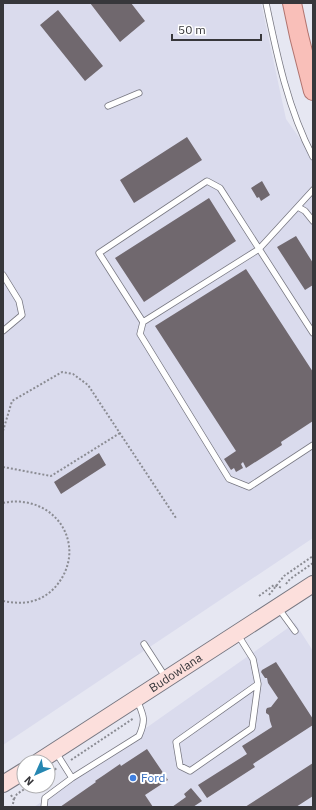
<svg xmlns="http://www.w3.org/2000/svg" width="316" height="810" viewBox="0 0 316 810" font-family="'IBM Plex Sans',sans-serif">
	<style>
		.built { fill: #dadbed }
		.building { fill: #70686e }
		.lines { fill: none; stroke-linecap: round; stroke-linejoin: round }
		.lane-casing { stroke: #787882; stroke-width: 7 }
		.secondary-casing { stroke: #787882; stroke-width: 18 }
		.primary-casing { stroke: #b2746f; stroke-width: 20 }
		.path { stroke: #8b8c93; stroke-width: 2; stroke-dasharray: 2 2; stroke-linecap: butt }
		.lane { stroke: #fff; stroke-width: 5.5 }
		.secondary { stroke: #fcdfdc; stroke-width: 16 }
		.primary { stroke: #f9bfb9; stroke-width: 18 }
		.shop-dot { fill: #3f7fe0; stroke: #fff; stroke-width: 1.5 }
		.labels { text-anchor: middle; stroke-width: 4; stroke-linejoin: round; paint-order: stroke }
		.street-label { font-size: 12px; fill: #37373b; stroke: #fff }
		.shop-label { font-size: 12px; fill: #366cbe; stroke: #fff; text-anchor: start }
	</style>
	<rect width="100%" height="100%" fill="#e6e7f2"/>
	<path class="built" d="M3 3H261L286 119 313 157V538L3 745Z
		M295 623 313 651V807H34Z"/>
	<path class="building" d="M90 3H131L145 21 120 42Z
		M58 10 103 66 85 81 40 25Z
		M187 137 202 160 134 203 120 180Z
		M262 181 270 195 261 201 259 197 257 198 251 188Z
		M209 198 236 241 144 302 115 258Z
		M296 236 313 263V285L305 290 277 247Z
		M246 269 313 372V421L281 442 282 445 246 468 243 462 241 464 243 468 236 472 234 468 231 470 224 459 236 451 155 326Z
		M99 453 106 465 61 494 54 482Z
		M276 662 313 719V725L253 764 255 767 207 798 198 785 247 754 242 746 272 727 270 721 269 715 266 713V710L267 708 271 707 278 698 268 683 267 678H265L261 672 262 670Z
		M147 749 168 780 145 795 153 807H60L96 782 95 781 104 775 120 764 121 766Z
		M313 763V796L296 807H245Z
		M191 788 202 801 193 807H172L186 797 184 794Z"/>
	<g class="lines">
		<g class="lane-casing">
			<path id="lane" d="M266 3C277 56 288 109 313 157
				M108 106 139 93
				M298 207 305 211 313 221
				M3 275 19 301 22 315 3 331
				M143 322 259 249 313 190
				M313 333 220 188 207 181 99 253 143 322 140 334 229 479 249 487 313 445
				M279 609 295 631
				M238 635 253 659 258 684 176 742 180 766 190 771 252 728 258 684
				M144 644 166 678
				M55 751 72 778
				M44 807 45 798 72 778 139 736C146 720 144 716 137 700"/>
		</g>
		<g class="secondary-casing">
			<g id="secondary">
				<path id="s1" d="M38 762 313 584"/>
				<path d="M3 784 24 771"/>
			</g>
		</g>
		<g class="primary-casing">
			<path id="primary" d="M292 3 299 36 313 91"/>
		</g>
		<path class="path" d="M3 431 12 401 62 372 73 374 88 385 176 518
			M3 467 51 476 120 433
			M3 503C33 496 65 514 69 546 72 568 57 593 36 600 25 604 14 603 3 601
			M286 584 290 579 313 563
			M269 595 284 576 313 556
			M259 596 274 585 282 588
			M71 760 134 718
			M48 774 57 768
			M11 795 14 800 12 807
			M14 799 17 794 29 786"/>
		<use href="#lane" class="lane"/>
		<use href="#secondary" class="secondary"/>
		<use href="#primary" class="primary"/>
	</g>
	<circle class="shop-dot" cx="133" cy="778" r="4"/>
	<g class="labels">
		<g class="street-label">
			<text dy="4" stroke="none"><textPath href="#s1" startOffset="164">Budowlana</textPath></text>
		</g>
		<g class="shop-label">
			<text x="141" y="782">Ford</text>
		</g>
	</g>
	<rect width="316" height="810" fill="none" stroke="#37373b" stroke-width="8"/>
	<g transform="translate(36 774) rotate(225)"><circle r="19" fill="#ffffff" stroke="#afafb1"/>
	<path d="M0-3L7 15L0 10L-7 15Z" fill="#2587b2"/>
	<text y="-6" font-size="11" font-weight="bold" text-anchor="middle" fill="#37373b">N</text>
	</g>
	<path d="M172 34v6h89v-6" fill="none" stroke="#37373b" stroke-width="2"/>
	<text x="178" y="34" font-size="12" fill="#37373b" stroke="#ffffff" stroke-width="3" paint-order="stroke">50 m</text>
</svg>
